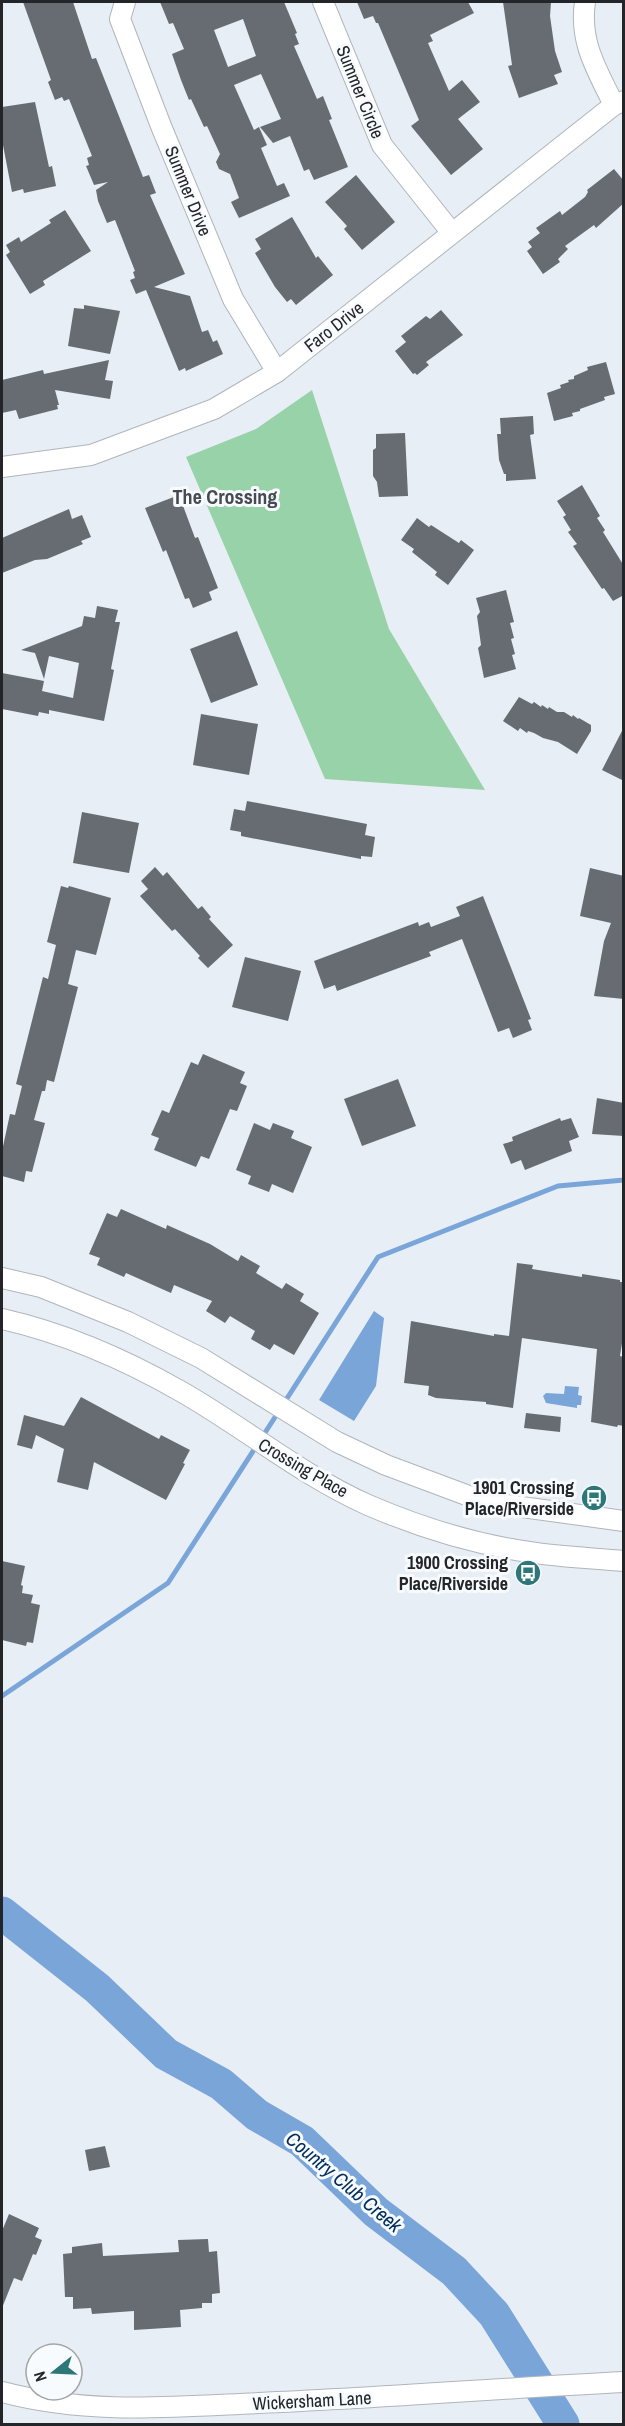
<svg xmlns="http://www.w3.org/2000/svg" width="625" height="2426" viewBox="0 0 625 2426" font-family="'Archivo Narrow',sans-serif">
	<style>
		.green { fill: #98d2a8 }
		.water { fill: #7aa5d9 }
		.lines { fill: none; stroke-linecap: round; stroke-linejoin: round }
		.stream { stroke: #7aa5d9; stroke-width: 5 }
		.river { stroke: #7aa5d9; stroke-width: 33 }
		.building { fill: #676c73; fill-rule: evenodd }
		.minor-casing { stroke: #b0b5bc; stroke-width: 22 }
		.minor { stroke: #fff; stroke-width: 20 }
		.labels { text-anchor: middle; stroke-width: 6; stroke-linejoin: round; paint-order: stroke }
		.street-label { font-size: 18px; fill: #232528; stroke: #f8fbfe }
		.poi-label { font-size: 18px; font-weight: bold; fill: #232528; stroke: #f8fbfe; text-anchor: end }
		.neighbourhood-label { font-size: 20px; font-weight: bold; fill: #464b51; stroke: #f8fbfe }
		.water-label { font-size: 20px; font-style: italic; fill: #002d5b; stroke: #f8fbfe }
	</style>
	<rect width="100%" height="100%" fill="#e8eef5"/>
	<path class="green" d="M312 390 389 629 485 790 325 779 186 457 256 429Z"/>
	<path class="water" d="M374 1311 384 1318 376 1386 354 1421 319 1400Z
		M565 1386 579 1387 578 1395 582 1396 581 1405H577V1408L546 1403 543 1396 546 1393 564 1394Z"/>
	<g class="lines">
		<path class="stream" d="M284 1403 378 1257 558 1186 624 1180
			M2 1696 168 1583 279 1411"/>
		<path class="river" d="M2 1913 97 1988 166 2054 221 2084 257 2115 302 2141 376 2212 454 2271 494 2314 563 2424"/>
	</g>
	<path class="building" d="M23 2H73L92 59 96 58 143 177 149 175 156 193 150 195 185 274 154 287 190 296 202 332 208 330 213 342 217 340 223 354 186 371 185 368 179 371 146 290 136 294 130 280 135 278 133 272 135 271 115 220 107 223 98 201 96 190 108 182 94 185 86 166 89 165 87 158 92 156 69 99 64 101 62 97 55 100 48 82 51 80Z
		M160 2H284L297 33 295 34 299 44 294 46 317 99 323 96 332 119 329 120 348 167 314 180 309 169 304 171 290 136 273 143 260 127 281 119 261 74 234 85 254 130 259 127 267 145 261 148 277 186 284 183 290 196 239 218 231 202 239 198 230 174 219 169 216 162 220 154 207 126 204 127 191 99 189 100 181 80 172 54 184 49 173 23 169 24ZM243 19 256 56 228 67 214 30Z
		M357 2H468L474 13 430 35 433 41 428 43 449 91 462 80 480 102 458 119 483 149 451 175 411 126 419 120 378 23H376L373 16 364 19Z
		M503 2H551L550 16 555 51 562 72 554 75 558 84 519 98 508 66 512 65Z
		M35 102 49 167 52 166 56 186 24 193 23 189 12 192 2 140V107Z
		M614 169 624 181V203L596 228 594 225 565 246 568 249 558 259 560 262 543 274 527 251 532 247 528 242 540 233 536 228 560 211 562 215 585 197 588 192 587 190Z
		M356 175 395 222 362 250 344 229 347 226 325 202Z
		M65 210 91 251 43 281 45 285 30 294 6 255 10 252 6 245 19 237 21 242 51 223 49 220Z
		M292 217 316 258 318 256 333 275 296 305 291 299 287 302 275 287 255 253 261 249 255 239Z
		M84 305 120 311 110 354 68 346 74 308 84 309Z
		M441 310 463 335 426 362 429 365 417 375 415 373 413 374 395 351 406 342 401 336 426 316 430 319Z
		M109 360 105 380 113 381 110 399 55 390 59 405H57L58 409 19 419 16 410 2 413V380L43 370 44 374Z
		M606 362 615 394 604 397 605 400 580 409V411L572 413 573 416 554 421 547 393 561 388 560 385 569 382 568 380 574 379V376L588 370 587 367Z
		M533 416 534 434 530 435 536 479 506 481V474H504L499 460 497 434H501L500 418Z
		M405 433 408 496 379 497 377 482 373 476V450L376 448V434Z
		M582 485 600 516 597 518 605 530 603 532 624 566V595L613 601 604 588 602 589 573 546 577 544 568 532 571 530 563 517 566 515 557 501Z
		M179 495 195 538 198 537 218 588 209 592 212 600 193 608 189 598 185 599 166 550 163 552 145 508Z
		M69 509 72 519 82 515 91 537 81 541 83 544 47 559 35 560 2 573V538Z
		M417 518 429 527 431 525 459 543 461 540 474 550 448 585 435 575 437 572 412 552 414 549 401 540Z
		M506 590 514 622 510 623 514 638 511 639 515 654 512 655 516 669 484 678 478 648 481 645 477 616 480 612 476 598Z
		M97 606 118 610 115 622H120L111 669 114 670 104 721 49 710V714L39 712 38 716 2 709V673L44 681 42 691 73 698 79 663 49 656 44 679 35 653 21 650 82 626 84 616 95 618Z
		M237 631 258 685 211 703 190 649Z
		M519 697 532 704 534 702 541 707 542 705 548 709 549 707 557 712H564L572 717 573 715 578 719 579 718 591 725V731L577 754 558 742 543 738 534 733 528 731 527 733 520 728 518 731 503 721Z
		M201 714 258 724 249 775 193 765Z
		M624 727V781L602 770Z
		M247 801 367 824 365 835 375 837 372 857 361 856V859L241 836V832L230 830 234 809 245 811Z
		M82 812 139 823 129 873 73 863Z
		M155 867 163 876 167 872 198 909 202 906 211 917 209 919 233 945 208 968 198 958 200 956 175 929 172 931 140 896 148 889 141 881Z
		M590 868 624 876V999L594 996 604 941 611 923 580 916Z
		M61 886 68 888 69 886 111 898 96 955 76 950 68 984 78 987 54 1082 47 1080 45 1091H42L34 1120 45 1123 32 1172 26 1171 24 1182 2 1176V1151L10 1114 15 1115 22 1086 16 1084 43 977 48 979 56 945 47 942Z
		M483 896 531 1019 528 1020 532 1030 513 1038 509 1028 498 1032 462 939 429 952 431 956 337 991 335 985 324 989 314 961 418 922 419 926 429 922 431 927 460 916 456 907Z
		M245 957 301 971 288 1021 232 1007Z
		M203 1054 245 1072 240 1083 247 1086 237 1111 230 1109 209 1159 201 1156 196 1167 154 1150 159 1138 151 1135 162 1110 169 1113 191 1062 198 1065Z
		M398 1079 416 1126 362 1146 344 1099Z
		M597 1098 624 1103V1136L592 1134Z
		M560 1118 561 1121 571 1118 579 1137 569 1141 572 1151 525 1170 521 1160 511 1164 503 1144 513 1141 512 1137Z
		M254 1123 270 1130 273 1123 294 1131 291 1138 312 1147 293 1193 272 1184 269 1192 248 1184 251 1176 236 1170Z
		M121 1209 166 1229 167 1225 210 1244 238 1261 241 1255 260 1266 256 1273 282 1289 286 1283 304 1294 300 1301 319 1313 294 1355 274 1344 270 1350 251 1339 255 1331 230 1316 225 1323 206 1311 212 1301 174 1285 171 1293 126 1273 124 1277 97 1265 100 1258 89 1254 107 1213 117 1217Z
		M517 1263 533 1265 532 1269 582 1277V1274L620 1280V1282H624L622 1327 624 1331 620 1356 624 1357V1426L618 1425 617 1427 591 1422 597 1349 522 1338 513 1408 486 1404V1402L436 1398 428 1395 429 1386 404 1383 411 1321 494 1336V1334L509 1336Z
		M81 1397 159 1439 161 1435 190 1450 183 1463 185 1464 166 1500 94 1462 88 1490 57 1482 64 1449 36 1435 32 1449 17 1445 24 1415 64 1426Z
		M526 1413 561 1417 560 1432 524 1428Z
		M2 1561 25 1566 21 1585 23 1586 22 1593 33 1595 31 1603 40 1605 33 1643 27 1642 26 1646 2 1640Z
		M105 2146 110 2167 89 2171 85 2150Z
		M9 2214 39 2228 35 2237 42 2240 36 2255 33 2254 22 2281 14 2278 2 2308V2231Z
		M208 2239 209 2252 217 2251 220 2293 212 2294V2303H202V2308L180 2310 181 2327 134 2330V2311L92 2314 91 2308 73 2309V2297H65L63 2254 72 2253V2247L102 2243 103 2256 179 2252 178 2240Z"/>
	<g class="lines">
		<g class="minor-casing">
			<path id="minor" d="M125 2 120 19 161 126 233 299 277 372
				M323 2 382 145 452 233
				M585 2C579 42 597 70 614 105
				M2 467 91 455 214 409 277 372 614 105 624 101
				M2 1278 41 1287 128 1322 201 1358 337 1442 386 1465 485 1502 624 1521
				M2 1319C64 1333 126 1360 182 1392 245 1428 301 1475 368 1505 419 1527 474 1544 529 1552 560 1557 592 1558 624 1561
				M2 2392C88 2415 171 2407 259 2403 381 2398 502 2388 624 2382"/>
		</g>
		<use href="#minor" class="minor"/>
	</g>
	<defs>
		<g id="bus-disc" transform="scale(1.35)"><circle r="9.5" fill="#2d7779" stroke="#f8fbfe"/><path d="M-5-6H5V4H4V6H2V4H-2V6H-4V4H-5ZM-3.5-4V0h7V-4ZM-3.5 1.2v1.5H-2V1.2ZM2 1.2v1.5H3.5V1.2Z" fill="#fff"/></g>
	</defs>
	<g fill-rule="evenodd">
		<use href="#bus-disc" x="594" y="1498"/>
		<use href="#bus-disc" x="528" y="1573"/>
	</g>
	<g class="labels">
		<g class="street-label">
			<text transform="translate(360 92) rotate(68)" y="6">Summer Circle</text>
			<text transform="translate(188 191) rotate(68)" y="6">Summer Drive</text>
			<text transform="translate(334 327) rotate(-38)" y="6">Faro Drive</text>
			<text transform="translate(303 1468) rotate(30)" y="6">Crossing Place</text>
			<text transform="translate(312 2401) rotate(-3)" y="6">Wickersham Lane</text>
		</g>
		<g class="poi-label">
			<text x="574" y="1494">1901 Crossing<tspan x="574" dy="21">Place/Riverside</tspan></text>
			<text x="508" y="1569">1900 Crossing<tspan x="508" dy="21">Place/Riverside</tspan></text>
		</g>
		<g class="neighbourhood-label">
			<text x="225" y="504">The Crossing</text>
		</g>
		<g class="water-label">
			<text transform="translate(344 2182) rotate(40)" y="7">Country Club Creek</text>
		</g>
	</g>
	<rect width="625" height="2426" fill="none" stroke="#232528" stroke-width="6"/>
	<g transform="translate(54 2372) rotate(252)"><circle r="28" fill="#f8fbfe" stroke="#a3a5a8" stroke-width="1.5"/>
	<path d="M0-4.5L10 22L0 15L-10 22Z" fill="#2d7779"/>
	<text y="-9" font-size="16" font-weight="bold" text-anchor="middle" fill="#232528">N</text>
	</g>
</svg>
